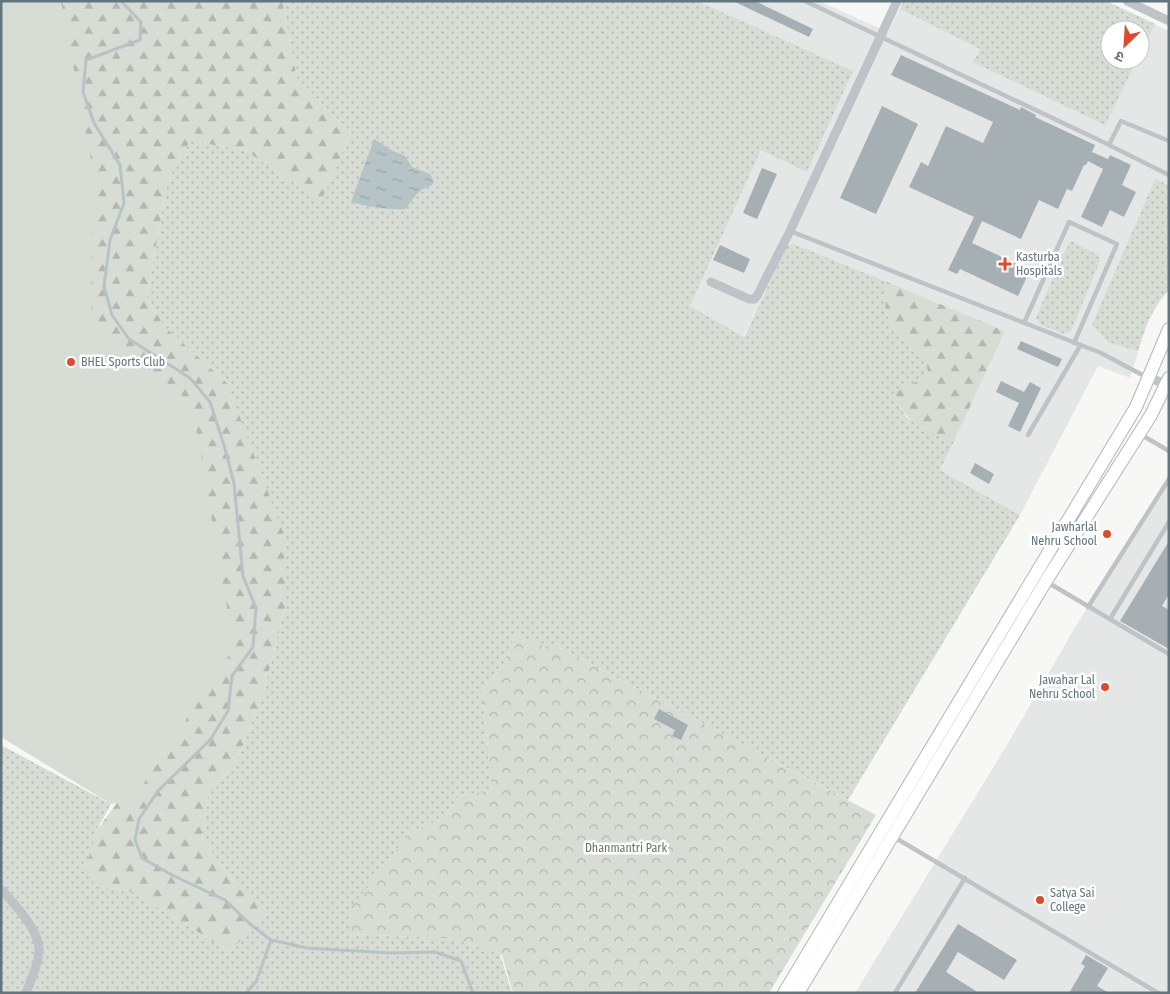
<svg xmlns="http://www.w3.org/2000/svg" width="1170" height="994" viewBox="0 0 1170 994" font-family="'Fira Sans Condensed','Noto Sans Devanagari',sans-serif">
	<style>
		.built { fill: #e5e7e6; fill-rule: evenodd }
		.grass { fill: url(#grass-dots) }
		.forest { fill: url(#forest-firs) }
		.park { fill: url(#park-crowns) }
		.pitch { fill: #d7dcd4 }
		.water { fill: url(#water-ripples) }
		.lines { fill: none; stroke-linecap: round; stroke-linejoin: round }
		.stream { stroke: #b6c4c7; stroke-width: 3 }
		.building { fill: #a5afb4 }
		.secondary-casing { stroke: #b1b7bb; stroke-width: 14 }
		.service { stroke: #bec3c7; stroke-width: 4.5 }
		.minor { stroke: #bec3c7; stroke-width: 9 }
		.secondary { stroke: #fff; stroke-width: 12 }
		.poi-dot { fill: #e04a2c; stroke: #fff; stroke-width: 2 }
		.labels { text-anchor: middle; stroke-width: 5; stroke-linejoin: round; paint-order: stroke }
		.poi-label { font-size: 12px; fill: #63757f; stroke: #fff; text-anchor: start }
		.park-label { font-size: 12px; fill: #677762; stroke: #fff }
	</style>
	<defs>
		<pattern id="grass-dots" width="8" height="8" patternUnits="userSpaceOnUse" patternTransform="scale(1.25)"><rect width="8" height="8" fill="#d7dcd4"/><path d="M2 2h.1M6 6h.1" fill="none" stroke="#b2b7b1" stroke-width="1.8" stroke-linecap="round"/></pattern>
		<pattern id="forest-firs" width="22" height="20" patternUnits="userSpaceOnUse" patternTransform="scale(1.25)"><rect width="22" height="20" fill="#d7dcd4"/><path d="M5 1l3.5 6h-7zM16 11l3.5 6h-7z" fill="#b2b7b1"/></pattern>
		<pattern id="park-crowns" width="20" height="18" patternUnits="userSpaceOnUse" patternTransform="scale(1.25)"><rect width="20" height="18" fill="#d7dcd4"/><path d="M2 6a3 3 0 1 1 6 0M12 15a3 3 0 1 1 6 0" fill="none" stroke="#b2b7b1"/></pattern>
		<pattern id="water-ripples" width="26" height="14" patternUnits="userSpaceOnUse" patternTransform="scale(1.25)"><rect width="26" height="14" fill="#b6c4c7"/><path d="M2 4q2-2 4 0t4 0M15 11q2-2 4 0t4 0" fill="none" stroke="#98a4a7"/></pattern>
	</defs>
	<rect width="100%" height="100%" fill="#f7f7f5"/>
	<path class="built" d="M697 1H819L888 32 903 1H1106L1169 31V290L1161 299 1147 323 1130 378 1098 366 1020 515 940 470 1005 331 794 244 787 245 743 337 690 306 761 149 853 72ZM1110 30H1140V60H1110Z
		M1169 479V993H855L1007 745 1074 629Z"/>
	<path class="grass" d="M282 1H697L853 71 807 172 761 150 690 306 744 337 787 245 794 244 887 282 885 311 896 333 927 365 928 377 904 387 899 405 907 418 928 431 954 441 940 470 1020 515 848 800 558 647 545 648 515 634 508 658 482 691 492 790 459 796 444 818 407 834 392 858 351 934 455 939 500 954 512 993H1V745L111 804 96 831 94 885 133 892 230 952 267 910 239 889 202 839 208 795 237 760 263 694 286 604 227 383 164 326 147 297 168 179 190 141 245 150 321 200 351 133 297 79Z
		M903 1H1106L1155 24 1140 54V30H1110V60H1137L1105 125 973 62 980 49 900 9Z
		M1155 179 1169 185V290C1152 307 1145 328 1138 351L1108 342 1092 325Z
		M1071 241 1098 255 1100 261 1071 331 1065 334 1041 325 1036 318 1061 258Z"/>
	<path class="forest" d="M26 1H282L297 79 351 133 321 201 245 150 190 141 168 179 147 297 164 326 227 383 283 532 286 604 263 694 237 760 208 795 202 839 239 889 268 910 230 952 133 892 94 885 86 868 96 831 129 787 92 400Z
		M887 282 1005 331 954 441C924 430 906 426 895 394L904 387 928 377 927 365 896 333 885 311Z"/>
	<path class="park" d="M515 634 545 647H558L876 815 769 993H513L502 955 455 939 351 934 348 911 392 858 407 834 444 818 459 796 492 790 482 691 508 658Z"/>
	<path class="pitch" d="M1 1H61L93 170 91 320 192 404 234 648 132 801 111 804 1 737Z"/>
	<path class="water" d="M374 139 393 151 405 156 412 167 430 174 433 180 432 185C418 189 414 198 405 209 387 210 369 207 351 202Z"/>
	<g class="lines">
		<path class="stream" d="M121 1 141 22 140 40 86 60 83 92 94 123 120 165 124 203 110 240 104 286 112 315 129 339 190 378 210 402 224 445 234 483 243 576 256 608 253 647 232 676 228 711 210 740 158 791 139 819 135 840 142 858 174 876 225 900 250 924 271 940 307 948 391 953 435 952 461 961 473 993
			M246 993 256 982 271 940"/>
	</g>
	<path class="building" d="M733 1H755L813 29 809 37Z
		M901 55 1020 110 1021 107 1036 115 1035 117 1095 145 1092 152 1108 159 1110 155 1131 165 1122 185 1136 192 1124 217 1110 210 1102 227 1081 217 1103 169 1088 161 1086 165H1084L1072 191 1067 189 1058 209 1039 200 1021 239 982 221 972 243 1030 270 1018 296 960 269 957 274 948 270 974 217 909 187 921 162 928 166 946 126 983 143 993 122 891 75Z
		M882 106 918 124 876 214 840 198Z
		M762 168 777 174 757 219 743 213Z
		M720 245 750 259 744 273 713 260Z
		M1021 341 1062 359 1058 367 1017 349Z
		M1001 381 1024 392 1030 382 1041 388 1020 432 1008 426 1019 403 996 392Z
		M975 463 994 474 989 484 970 473Z
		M1169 541V594L1162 606 1169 610V649L1120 621Z
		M659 709 688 725 681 740 672 736 675 730 654 719Z
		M958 924 1017 960 1004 980 958 952 946 972 979 993H915Z
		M1086 955 1108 968 1097 986 1109 993H1069L1085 966 1081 964Z"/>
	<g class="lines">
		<g class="secondary-casing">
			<path id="secondary" d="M784 993 1136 407 1169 329
				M798 993 1046 581 1151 415 1169 378"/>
		</g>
		<path class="service" d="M805 1 1099 140 1169 175
			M1109 145 1121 121 1169 141
			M790 231 1101 353 1148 378
			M1024 323 1069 222 1117 244 1074 343
			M1140 434 1169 451
			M1028 435 1080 346
			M1047 582 1169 654
			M1088 607 1169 479
			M1110 619 1169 522
			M894 837 1158 993
			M895 993 965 878"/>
		<path class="minor" d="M1127 1 1169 21
			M711 282 749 299H754L757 296 790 231 897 1
			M1149 378 1169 385
			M1 889C14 904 41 931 39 952 38 966 31 980 26 993"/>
		<use href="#secondary" class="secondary"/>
	</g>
	<g class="poi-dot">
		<path d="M1002.5 256.5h5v5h5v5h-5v5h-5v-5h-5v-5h5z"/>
		<circle cx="71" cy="362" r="5"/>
		<circle cx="1107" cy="534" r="5"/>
		<circle cx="1105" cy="687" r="5"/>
		<circle cx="1040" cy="900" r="5"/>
	</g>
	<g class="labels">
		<g class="poi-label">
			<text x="1016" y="261">Kasturba<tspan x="1016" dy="14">Hospitals</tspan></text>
			<text x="81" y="366">BHEL Sports Club</text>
			<text x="1097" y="531" text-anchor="end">Jawharlal<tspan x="1097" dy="14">Nehru School</tspan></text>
			<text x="1095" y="684" text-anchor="end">Jawahar Lal<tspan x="1095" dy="14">Nehru School</tspan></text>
			<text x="1050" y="897">Satya Sai<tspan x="1050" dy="14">College</tspan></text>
		</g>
		<g class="park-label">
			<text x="626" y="852">Dhanmantri Park</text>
		</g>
	</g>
	<rect width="1170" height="994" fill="none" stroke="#63757f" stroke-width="5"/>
	<g transform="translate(1125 45) rotate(205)"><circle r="24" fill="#ffffff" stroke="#c1c8cc"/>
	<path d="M0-4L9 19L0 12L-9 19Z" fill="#e04a2c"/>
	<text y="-8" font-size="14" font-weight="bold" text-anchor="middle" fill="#63757f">उ</text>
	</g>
</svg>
